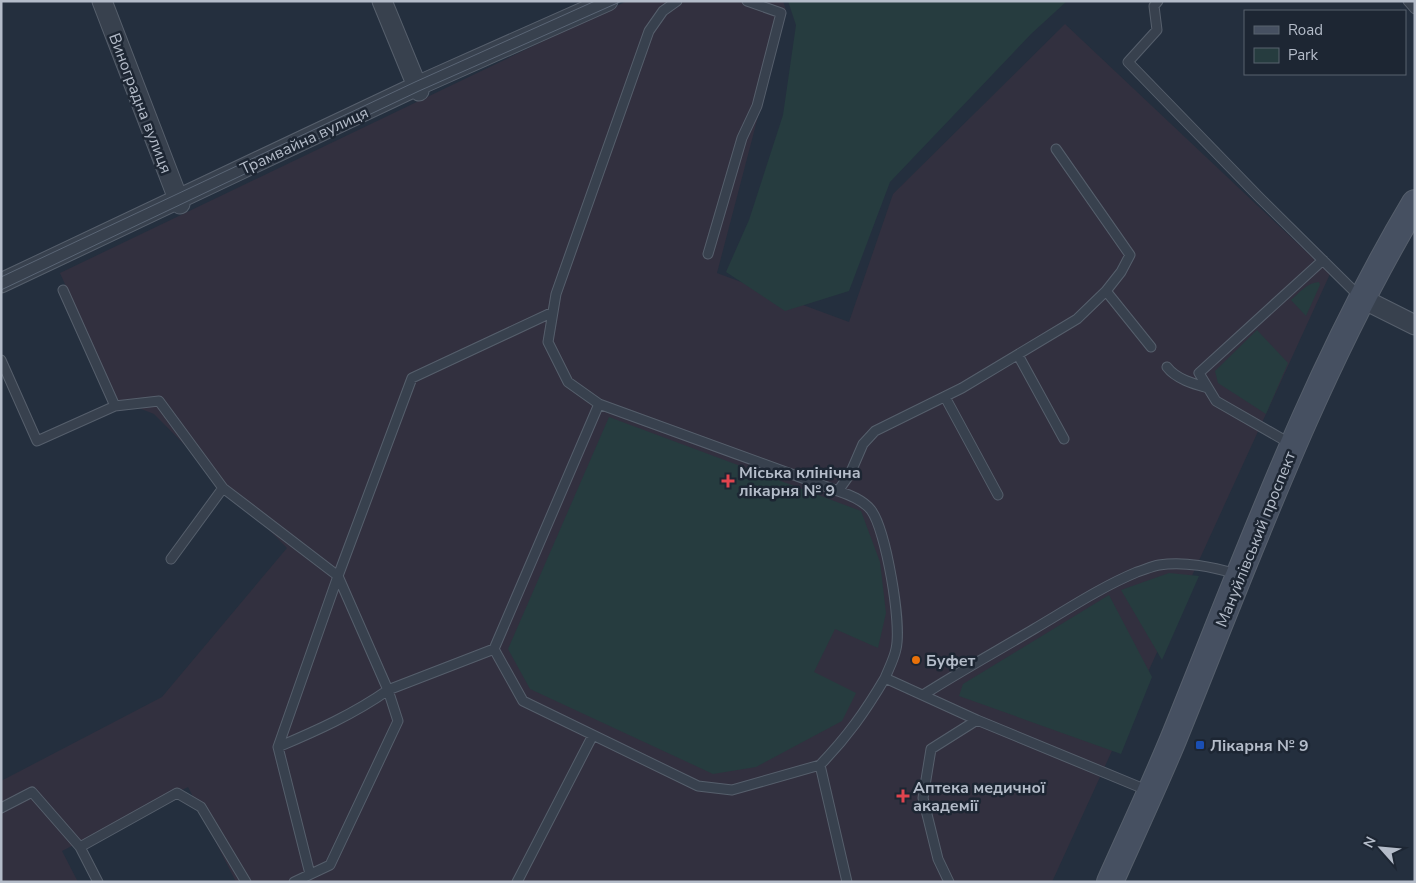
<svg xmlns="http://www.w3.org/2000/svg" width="1416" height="883" viewBox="0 0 1416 883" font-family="'Nunito Sans',sans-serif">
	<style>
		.medical { fill: #32303f }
		.green { fill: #263c3f }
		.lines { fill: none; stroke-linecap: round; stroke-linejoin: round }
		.service-casing { stroke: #565f6c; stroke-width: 11 }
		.minor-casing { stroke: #565f6c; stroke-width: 21 }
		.secondary-casing { stroke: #565f6c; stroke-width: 28 }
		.service { stroke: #38414e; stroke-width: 9 }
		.minor { stroke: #38414e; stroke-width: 19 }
		.secondary { stroke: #465061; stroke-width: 26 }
		.tram { stroke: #5a6575; stroke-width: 1 }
		.health-dot { fill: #e0444e; stroke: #1d2633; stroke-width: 2 }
		.food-dot { fill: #e8710a; stroke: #1d2633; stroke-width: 2 }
		.transit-dot { fill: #1a4fb4; stroke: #1d2633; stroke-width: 2 }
		.labels { text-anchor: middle; stroke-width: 5; stroke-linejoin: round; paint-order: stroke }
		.street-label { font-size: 16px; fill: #b4bcc9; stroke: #1d2633 }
		.poi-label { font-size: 16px; font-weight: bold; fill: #b4bcc9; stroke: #1d2633; text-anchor: start }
	</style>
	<rect width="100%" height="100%" fill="#242f3e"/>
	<path class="medical" d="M627 1H783L786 10 717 273 849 322 893 194 1065 24 1330 274 1052 882H236L188 787 62 851 78 882H1V781L162 697 287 548 154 414 116 399 60 273Z"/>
	<path class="green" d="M788 1H1067L1031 34 890 182 849 291 785 311 726 272 749 220 783 115 796 25Z
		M1319 282 1320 285 1306 316 1291 300C1300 292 1307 283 1319 282Z
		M1257 330 1288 363 1266 414 1218 383 1215 371Z
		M609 417 861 511 880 562 886 613 878 648 835 629 814 672 856 693 842 721 756 767 713 774 530 689 508 649Z
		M1169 573 1199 576 1162 660 1121 590Z
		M1109 595 1152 677 1121 754 959 696 963 684Z"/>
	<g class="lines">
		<g class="service-casing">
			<path id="service" d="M677 1 663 11 649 31 556 294 548 342 568 382 599 404 838 491C850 495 863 500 871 510 886 530 902 624 896 649 894 659 889 668 885 678L977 720
				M1158 1 1154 6 1157 30 1128 62 1258 196 1361 298
				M1408 1 1415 9
				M708 254 742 138 757 106 781 13 747 1
				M63 290 115 406 159 401 223 488
				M1106 291 1151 347
				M1018 355 1064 439
				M1 360 37 441 115 406
				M1167 367C1176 379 1194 384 1208 388
				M945 397 998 495
				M599 404 494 649 523 701 698 786 732 790 820 765
				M1291 444 1216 401 1199 373 1323 260
				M838 491 850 474 863 444 875 431 962 388 1077 319 1106 291 1121 272 1130 255 1056 149
				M171 559 223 488 338 576 278 747 310 874
				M494 649 388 690 338 576 412 378 553 312
				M923 695C959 672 997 651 1034 629 1068 609 1101 587 1137 572 1144 570 1152 566 1159 565 1185 561 1212 567 1237 574
				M278 747C316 731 354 714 388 690L398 721 330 865 294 882
				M1 808 32 792 80 847 98 882
				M80 847 177 793 201 807 246 882
				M517 882 593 735
				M847 882 820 765C847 737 865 712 885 678
				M949 882 938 859 923 798 931 749 977 720 1149 791"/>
		</g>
		<g class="minor-casing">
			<path id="minor" d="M102 1 180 204
				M382 1 419 91
				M1 283 417 86 608 1
				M1361 298 1415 325"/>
		</g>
		<g class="secondary-casing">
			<path id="secondary" d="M1110 882C1131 835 1153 788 1173 740 1247 558 1314 372 1415 203"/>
		</g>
		<use href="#service" class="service"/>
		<use href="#minor" class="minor"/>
		<use href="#secondary" class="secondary"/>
		<path class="tram" d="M1 277 415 82 595 1
			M1 290 419 91 622 1"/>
	</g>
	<g class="health-dot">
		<path d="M725.5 473.5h5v5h5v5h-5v5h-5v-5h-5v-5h5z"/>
		<path d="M900.5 788.5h5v5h5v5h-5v5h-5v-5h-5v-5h5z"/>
	</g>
	<circle class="food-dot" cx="916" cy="660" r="5"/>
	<rect class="transit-dot" x="1195" y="740" width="10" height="10" rx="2.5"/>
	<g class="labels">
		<g class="street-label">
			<text transform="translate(141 103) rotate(69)" y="6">Виноградна вулиця</text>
			<text transform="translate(304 140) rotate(-25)" y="6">Трамвайна вулиця</text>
			<text transform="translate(1255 539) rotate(-68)" y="6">Мануйлівський проспект</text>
		</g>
		<g class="poi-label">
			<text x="739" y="478">Міська клінічна<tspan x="739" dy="18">лікарня № 9</tspan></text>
			<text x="926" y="666">Буфет</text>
			<text x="1210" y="751">Лікарня № 9</text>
			<text x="913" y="793">Аптека медичної<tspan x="913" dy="18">академії</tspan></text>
		</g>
	</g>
	<rect width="1416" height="883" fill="none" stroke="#b4bcc9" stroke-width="5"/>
	<rect x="1244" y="10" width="162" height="65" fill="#1d2633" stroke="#59626f"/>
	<rect x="1254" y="26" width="25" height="8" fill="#465061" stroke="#59626f"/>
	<text x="1288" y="35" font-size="15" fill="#b4bcc9">Road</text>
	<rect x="1254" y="48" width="25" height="15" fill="#263c3f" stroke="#59626f"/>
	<text x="1288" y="60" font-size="15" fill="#b4bcc9">Park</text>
	<g transform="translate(1381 848) rotate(297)" stroke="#1d2633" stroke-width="4" paint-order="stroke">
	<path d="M0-4L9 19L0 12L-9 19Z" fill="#b4bcc9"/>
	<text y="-8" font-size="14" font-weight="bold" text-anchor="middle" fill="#b4bcc9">N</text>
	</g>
</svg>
